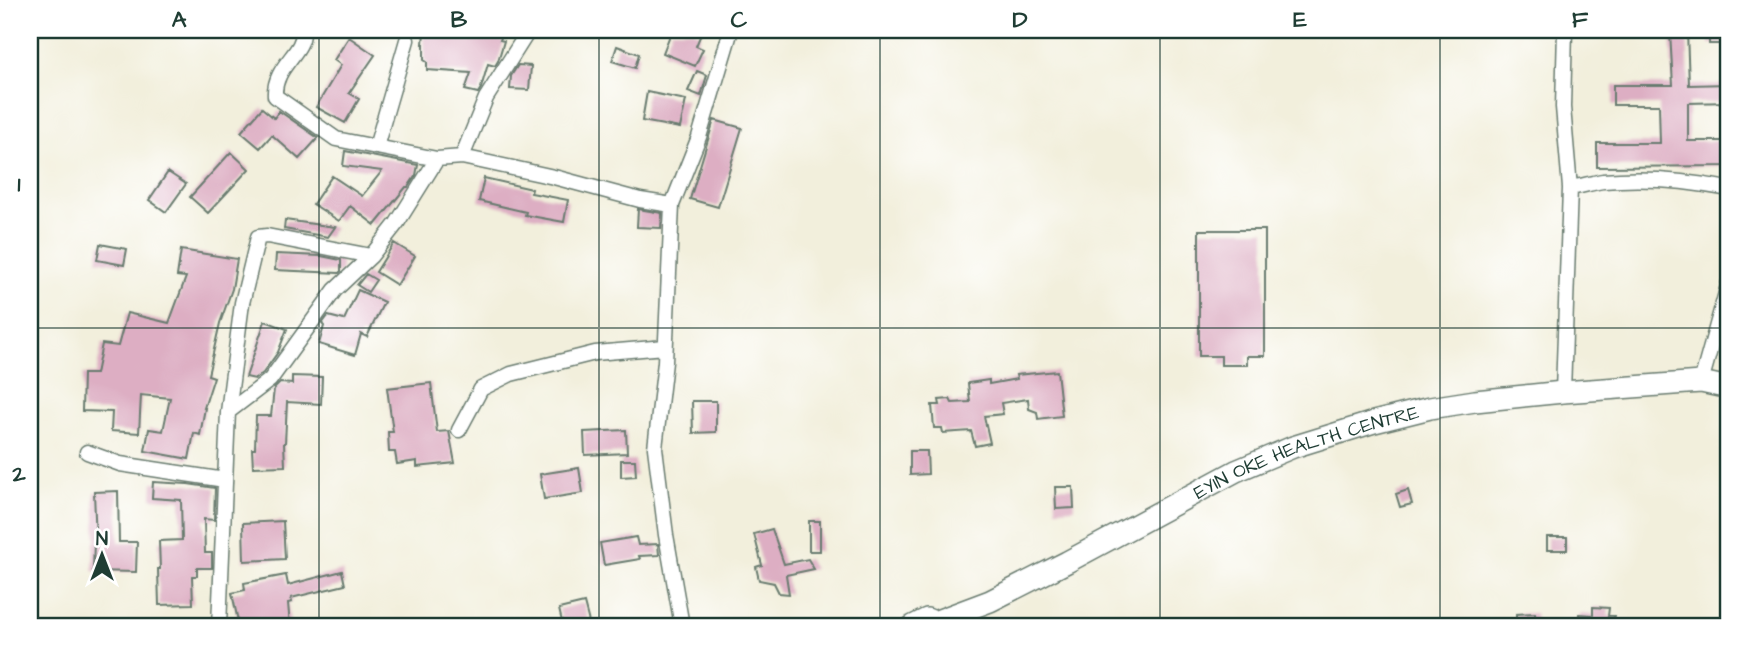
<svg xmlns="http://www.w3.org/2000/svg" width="1759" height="656" viewBox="0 0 1759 656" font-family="'Architects Daughter',sans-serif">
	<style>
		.building { fill: #ddaec3 }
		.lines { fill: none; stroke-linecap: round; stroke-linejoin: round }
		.minor-casing { stroke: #697b6f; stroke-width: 17 }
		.primary-casing { stroke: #697b6f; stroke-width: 24 }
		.minor { stroke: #fff; stroke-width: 14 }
		.primary { stroke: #fff; stroke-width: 21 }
		.grid { fill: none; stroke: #1f3d34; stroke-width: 2; stroke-opacity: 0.55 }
		.labels { text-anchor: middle; stroke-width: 5; stroke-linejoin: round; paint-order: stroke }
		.street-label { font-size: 19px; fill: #1f3d34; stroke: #fff }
		.neatline { fill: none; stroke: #1f3d34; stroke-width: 2.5 }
		.grid-label { font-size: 23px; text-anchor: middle; font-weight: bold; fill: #1f3d34 }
	</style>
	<rect width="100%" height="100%" fill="#fff"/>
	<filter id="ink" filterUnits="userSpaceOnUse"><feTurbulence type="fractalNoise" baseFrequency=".0143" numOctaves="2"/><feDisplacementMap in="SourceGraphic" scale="14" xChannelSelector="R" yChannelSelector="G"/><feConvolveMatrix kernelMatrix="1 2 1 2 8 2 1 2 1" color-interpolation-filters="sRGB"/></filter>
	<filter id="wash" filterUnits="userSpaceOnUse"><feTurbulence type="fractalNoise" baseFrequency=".00686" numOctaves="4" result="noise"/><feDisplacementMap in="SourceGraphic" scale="28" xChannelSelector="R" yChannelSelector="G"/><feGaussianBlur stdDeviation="1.57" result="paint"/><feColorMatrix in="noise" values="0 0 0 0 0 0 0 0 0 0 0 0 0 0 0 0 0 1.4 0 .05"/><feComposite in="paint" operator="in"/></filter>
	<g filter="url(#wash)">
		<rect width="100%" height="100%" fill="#f2efdc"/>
		<g id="blocks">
			<path class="building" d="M428 30H504L500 40 504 41 498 61 495 66 488 64 481 88 478 93 465 90 471 73 427 70V62L424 60V44H423L424 32H427Z
				M672 30H691L701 34 696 46 703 49 695 66 663 53Z
				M1709 30H1729V44H1709Z
				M1687 31 1689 85 1729 84V102L1688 103V141H1729V166L1597 167V143H1660L1659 105H1613V85H1673L1670 32Z
				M349 37 375 55 349 93 359 99 345 123 316 107 341 65 334 60Z
				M617 46 639 54 635 68 612 61Z
				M518 65 531 66 529 90 510 89 511 76Z
				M697 71 707 75 701 96 688 91Z
				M647 92 686 100 680 128 642 121Z
				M262 108 274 118 279 111 318 138 299 159 272 135 260 148 241 132Z
				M714 120 742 128 718 207 690 199Z
				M345 151 418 165 416 175 408 187H406L375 225 350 206 339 221 313 204 332 176 362 196 382 171 343 166Z
				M231 152 249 169 208 213 190 197Z
				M168 172 186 184 166 212 149 200Z
				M484 178 532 189 531 193 568 200 564 222 525 215 526 212 479 201Z
				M638 209 662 213 661 228 637 227Z
				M285 220 335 227 328 237 284 229Z
				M1199 230H1265V356H1247V365H1221V356H1199Z
				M394 243 415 256 397 285 376 272Z
				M100 244 127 249 124 265 97 260Z
				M181 250 237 259 232 289 220 323 208 375 214 377 204 408H205L200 435 194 433 189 459 145 451 149 429 163 431 170 398 141 395 139 433 111 431 112 412 82 411 83 374H96L102 344 118 346 127 313 169 323 186 277 177 276Z
				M276 254 321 256 341 260V271L339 273 275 270Z
				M366 274 376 280 368 292 357 285Z
				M358 290 384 302 367 337 361 334 355 355 319 344 324 326 322 324 328 316 344 320Z
				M265 321 287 329 278 352 263 373 255 379 246 377Z
				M1057 371 1062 416 1038 419 1037 412 1029 409 1028 399 1001 403 1003 414 984 416 990 443 975 446 971 431 943 433 942 428H934L932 405H940L939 400 950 399 952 403 970 402 968 383 989 380V384L1017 379 1016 375Z
				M292 376 322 377 321 404 287 402 285 443H284L285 466 253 467 252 449H255L256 416H271L274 389 280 383 292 384Z
				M431 383 437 432 449 431 455 463 417 467V461L397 464 395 452H389L388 432H393L387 388Z
				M692 401H716V432L693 433Z
				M626 430 627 453 585 455 584 432Z
				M910 451H927L928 474 910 475Z
				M621 460H635L636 476 621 477Z
				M579 468 583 493 544 499 540 474Z
				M153 482 188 484 215 488 214 520 204 519 205 553H212V568H197V576H192L193 604 159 605 158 569H160L159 541 182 540 181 500 152 498Z
				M1055 487H1073L1074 508 1056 509Z
				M1408 490 1412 504 1400 507 1396 494Z
				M118 491 119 542H137L136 572 93 571 94 541 96 542 94 492Z
				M283 521 285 559 244 561 243 523Z
				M809 521H820V551H809Z
				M772 529 784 564 808 559 814 569 786 575 789 594 779 593 774 583 759 580 756 567 762 565 754 534Z
				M636 537 638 545 658 544 659 555 639 556 640 559 604 565 600 543Z
				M1547 537H1567V550H1547Z
				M342 571 345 585 291 598 292 602 288 603 290 626H239L232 593 245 590 244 583 286 575 288 585Z
				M584 603 590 626H563L559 609Z
				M1593 607 1609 608 1608 616H1614V626H1578L1579 614 1593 615Z
				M1535 613 1536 626H1516V614Z"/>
		</g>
	</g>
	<g filter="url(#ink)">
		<use href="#blocks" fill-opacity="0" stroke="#697b6f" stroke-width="2"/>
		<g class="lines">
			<g class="minor-casing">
				<path id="minor" d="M303 30C305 53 273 66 275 96L336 139 437 159 462 157 554 177 640 200 672 205
					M376 147 407 40
					M462 157 486 98 529 30
					M1570 188C1581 186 1592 183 1603 181 1644 177 1688 181 1729 189
					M1701 382 1729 282
					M1563 392 1570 188 1563 107 1565 30
					M228 412 270 380 335 290 371 256 397 223 437 159
					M459 430 481 389 511 374 595 353 665 347
					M87 452 120 464 225 480
					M219 626 228 412 242 303 258 237 267 236 371 256
					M682 626 666 535 655 448 665 362 672 205 699 137 731 30"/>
			</g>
			<g class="primary-casing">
				<g id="primary">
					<path id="s1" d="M913 626 927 619 934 622 990 601 1067 562 1236 471 1293 447 1374 422 1430 408 1475 401 1563 392 1701 382 1729 388"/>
				</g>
			</g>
			<use href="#minor" class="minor"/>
			<use href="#primary" class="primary"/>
		</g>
	</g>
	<path class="grid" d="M319 30V626M599 30V626M880 30V626M1160 30V626M1440 30V626M30 328H1729"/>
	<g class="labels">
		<g class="street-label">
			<text dy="7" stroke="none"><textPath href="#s1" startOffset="434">EYIN OKE HEALTH CENTRE</textPath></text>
		</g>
	</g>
	<rect width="1759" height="656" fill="none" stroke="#fff" stroke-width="77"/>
	<g transform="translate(102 555)" stroke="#ffffff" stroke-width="5" paint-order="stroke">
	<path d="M0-5L12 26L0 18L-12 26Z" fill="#1f3d34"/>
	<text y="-10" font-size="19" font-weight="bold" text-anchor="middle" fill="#1f3d34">N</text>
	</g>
	<rect x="38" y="38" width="1682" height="580" class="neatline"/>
	<g class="grid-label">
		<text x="179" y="27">A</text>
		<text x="459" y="27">B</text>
		<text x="739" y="27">C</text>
		<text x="1020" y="27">D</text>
		<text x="1300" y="27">E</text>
		<text x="1580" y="27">F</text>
		<text x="19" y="191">1</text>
		<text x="19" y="481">2</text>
	</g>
</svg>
